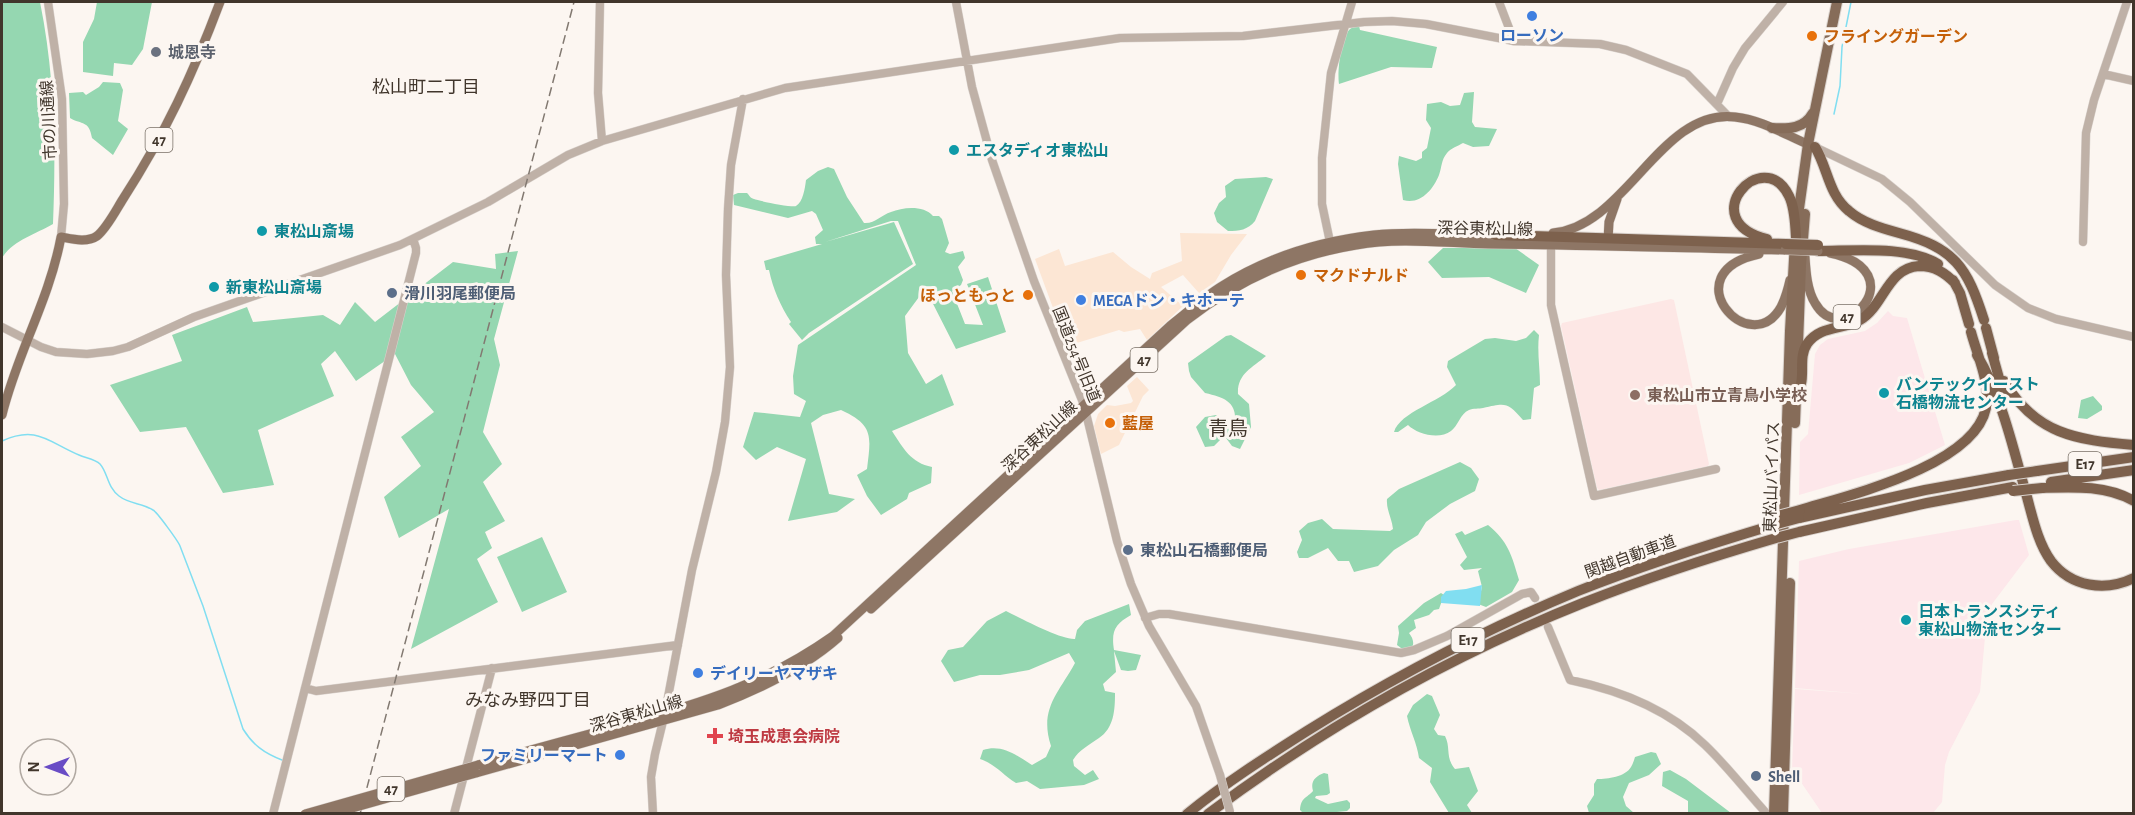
<svg xmlns="http://www.w3.org/2000/svg" width="2135" height="815" viewBox="0 0 2135 815" font-family="'Alegreya Sans','Noto Sans JP',sans-serif">
	<style>
		.built { fill: #fce6d4 }
		.industrial { fill: #fde7ea }
		.education { fill: #fde7e5 }
		.green { fill: #95d7b1 }
		.water { fill: #81def1 }
		.lines { fill: none; stroke-linecap: round; stroke-linejoin: round }
		.stream { stroke: #81def1; stroke-width: 1.5 }
		.tertiary-casing { stroke: #dad3ce; stroke-width: 9 }
		.primary-casing { stroke: #dad3ce; stroke-width: 10 }
		.trunk-casing { stroke: #dad3ce; stroke-width: 12 }
		.motorway-casing { stroke: #dad3ce; stroke-width: 12 }
		.tertiary { stroke: #bfb1a7; stroke-width: 8 }
		.primary { stroke: #8e7665; stroke-width: 9 }
		.trunk { stroke: #866c59; stroke-width: 10 }
		.motorway { stroke: #7d614d; stroke-width: 10 }
		.rail { stroke: #827971; stroke-width: 1.5; stroke-dasharray: 9 4.5; stroke-linecap: butt }
		.tertiary-bridge-casing { stroke: #dad3ce; stroke-width: 9; stroke-linecap: butt }
		.primary-bridge-casing { stroke: #dad3ce; stroke-width: 10; stroke-linecap: butt }
		.motorway-bridge-casing { stroke: #dad3ce; stroke-width: 12; stroke-linecap: butt }
		.tertiary-bridge { stroke: #bfb1a7; stroke-width: 8 }
		.primary-bridge { stroke: #8e7665; stroke-width: 9 }
		.motorway-bridge { stroke: #7d614d; stroke-width: 10 }
		.shop-dot { fill: #3f7fe0; stroke: #fcf6f1; stroke-width: 2 }
		.food-dot { fill: #e8710a; stroke: #fcf6f1; stroke-width: 2 }
		.worship-dot { fill: #6b7280; stroke: #fcf6f1; stroke-width: 2 }
		.culture-dot { fill: #0f9aa8; stroke: #fcf6f1; stroke-width: 2 }
		.service-dot { fill: #5c6f8a; stroke: #fcf6f1; stroke-width: 2 }
		.education-dot { fill: #8d6e63; stroke: #fcf6f1; stroke-width: 2 }
		.health-dot { fill: #e0444e; stroke: #fcf6f1; stroke-width: 2 }
		.labels { text-anchor: middle; stroke-width: 6; stroke-linejoin: round; paint-order: stroke }
		.shield { fill: #fcf6f1; stroke: #797067; stroke-width: 1.5 }
		.shield-label { font-size: 15px; font-weight: bold; fill: #41362c }
		.shop-label { font-size: 16px; font-weight: bold; fill: #366cbe; stroke: #fcf6f1; text-anchor: start }
		.food-label { font-size: 16px; font-weight: bold; fill: #c56008; stroke: #fcf6f1; text-anchor: start }
		.worship-label { font-size: 16px; font-weight: bold; fill: #5b616d; stroke: #fcf6f1; text-anchor: start }
		.street-label { font-size: 16px; fill: #41362c; stroke: #fcf6f1 }
		.culture-label { font-size: 16px; font-weight: bold; fill: #0d838f; stroke: #fcf6f1; text-anchor: start }
		.service-label { font-size: 16px; font-weight: bold; fill: #4e5e75; stroke: #fcf6f1; text-anchor: start }
		.education-label { font-size: 16px; font-weight: bold; fill: #785e54; stroke: #fcf6f1; text-anchor: start }
		.health-label { font-size: 16px; font-weight: bold; fill: #be3a42; stroke: #fcf6f1; text-anchor: start }
		.neighbourhood-label { font-size: 18px; fill: #41362c; stroke: #fcf6f1 }
		.quarter-label { font-size: 20px; fill: #41362c; stroke: #fcf6f1 }
	</style>
	<rect width="100%" height="100%" fill="#fcf6f1"/>
	<path class="built" d="M1180 233 1247 234 1231 255 1215 282 1199 293 1183 275 1161 287 1183 306 1147 340 1140 329 1124 332 1119 330 1067 346 1035 259 1059 249 1065 266 1113 252 1131 267 1150 279 1152 273 1182 261Z
		M1137 377 1149 390 1143 396 1119 445 1101 454 1094 426 1098 414 1107 405 1115 406 1131 403 1133 401 1127 386Z"/>
	<path class="industrial" d="M1888 311 1893 316 1907 318 1945 445 1909 463 1799 495 1800 442 1808 434 1815 354 1820 345 1828 339 1865 331 1877 323Z
		M2016 520H2019L2029 555 1992 604 1985 637 1980 692 1949 752 1945 765 1942 802 1933 813H1822L1792 769 1795 689 1864 694 1795 688 1799 561 1849 549Z"/>
	<path class="education" d="M1671 299 1674 300 1709 464 1708 466 1599 490 1597 488 1561 326 1562 323Z"/>
	<path class="green" d="M2 2H40C55 76 56 149 53 224 36 234 12 241 2 258Z
		M97 2H152L143 49 132 65 114 63 113 76 83 72V42L94 19Z
		M1359 26 1360 30 1437 47 1432 68 1391 67 1339 84C1337 72 1341 37 1350 29 1353 27 1355 27 1359 26Z
		M103 82 120 83 123 90 118 121 128 129 113 155 92 138C89 120 82 125 70 118L69 93 83 92 86 95 99 87Z
		M1474 92 1472 122 1475 127 1497 129 1489 146 1473 147 1463 143C1458 146 1451 148 1447 153 1441 160 1442 167 1439 175 1433 190 1420 205 1403 200L1398 164 1399 156 1416 161 1422 158V152L1427 148 1431 128 1426 120 1427 104 1441 102 1450 106 1460 105 1464 93Z
		M828 167 834 169 847 197 864 223C875 224 881 215 891 212 903 207 924 205 933 216H939L942 219 949 243 945 252 950 254 963 251 965 258 958 267 963 280 961 285 952 291 965 324 983 325 967 284 988 277 1006 332 956 349 929 296 919 297 905 316 908 353 926 384 942 374 954 405 892 431C903 448 911 463 932 467L931 483 909 493 907 499 881 515 867 496 857 475 867 469C871 436 874 425 841 410L823 415 811 423 829 494 855 499 837 512 788 521 806 459 777 447 756 460 743 447 754 412 800 417 806 401 794 394 793 376 798 345 916 265 898 221H891L825 242 894 222 913 264 809 333 802 340 789 324 791 322C780 305 773 289 769 270H766L764 261 822 244H816L815 237 823 230 816 214 812 211 788 218 734 205 733 195 738 193H747C750 196 750 198 754 199 759 201 794 208 796 206 803 202 805 188 806 180L818 171Z
		M1266 177 1273 179 1255 221C1248 230 1239 231 1228 231L1217 222 1214 213 1219 203 1226 197 1225 186 1235 179Z
		M1443 248H1515L1539 265 1526 293 1489 277 1442 278 1428 262Z
		M518 251 494 339 500 365 483 432 502 464 483 482 505 521 485 532 492 548 477 559 498 602 411 649 449 509 399 538 384 497 421 466 401 437 434 412 411 385 395 354 356 381 335 351 321 364 334 396 258 430 274 485 223 493 186 427 140 432 110 385 182 361 172 335 247 307 253 322 323 315 340 325 355 302 375 322 453 262 496 269 495 254Z
		M1534 330 1539 335C1537 352 1540 368 1540 385L1534 388 1531 419 1523 420C1507 402 1506 403 1483 408 1479 409 1473 408 1469 410 1460 414 1458 426 1451 431 1439 440 1417 434 1408 425L1398 432H1394C1400 412 1440 402 1456 385L1447 367 1448 361 1485 339 1495 338 1516 341 1526 338Z
		M1231 335 1266 356C1252 368 1237 374 1238 394L1249 404 1251 427 1240 449 1232 446 1226 438 1221 439 1214 446 1205 447 1196 427 1205 417 1216 415 1234 429C1239 404 1228 398 1205 393L1191 377 1189 371 1188 363 1226 336Z
		M2093 396 2102 406V410L2087 419 2078 418 2081 400Z
		M1460 462 1471 468 1479 479 1475 491 1450 504 1426 522 1418 535 1394 550 1378 566 1354 572 1349 561H1338L1328 548 1308 558H1299L1297 552 1302 540 1299 531 1308 523 1322 519 1333 529 1390 531 1393 529C1392 518 1386 510 1387 499L1399 489Z
		M1488 525C1508 541 1512 556 1519 580L1512 592 1486 607 1478 604 1482 587 1478 571 1482 568 1464 570 1460 565 1467 557 1455 534 1462 531 1465 535Z
		M542 537 567 592 522 612 497 557Z
		M1441 593 1444 595 1439 609 1434 610 1429 615 1414 620 1416 628 1409 633C1413 638 1415 644 1411 649L1401 648 1397 645 1399 633 1398 626 1424 603Z
		M1129 604 1131 615C1115 624 1111 631 1114 650L1141 655 1136 670 1128 671 1121 670 1114 651 1116 672 1103 684 1105 691 1115 693C1115 710 1114 728 1099 738 1089 745 1079 750 1073 760L1074 766 1085 775 1093 770 1099 779 1084 785 1040 789 1027 781 1016 783C1003 775 995 764 980 759L983 750C1002 744 1016 755 1032 765L1046 757 1051 746C1039 709 1058 694 1075 663L1069 653 1029 670 1000 675H980L954 682 941 661 948 650 963 647 987 621 1006 611C1020 618 1061 640 1075 639L1077 630 1085 621Z
		M1427 694 1432 696 1440 715 1434 729 1438 735 1445 736C1451 748 1445 757 1455 769L1469 767 1478 791 1467 805 1472 813H1449L1430 782 1432 768 1419 758C1417 743 1410 731 1407 716L1413 705Z
		M1651 752 1656 753 1661 764 1649 775 1629 783 1623 797 1626 806 1634 813H1589L1587 806 1594 795V784L1597 779C1608 779 1625 777 1631 767 1633 764 1634 760 1635 757Z
		M1670 770 1686 779 1731 813H1688V801L1662 786 1663 772Z
		M1324 773 1328 774 1330 793 1327 795 1316 796 1315 798 1328 804 1347 800 1350 803V808L1347 811C1332 812 1317 815 1302 812L1300 810C1301 797 1307 798 1313 791 1310 781 1316 776 1324 773Z"/>
	<path class="water" d="M1482 585 1480 606 1441 603V597L1446 591 1466 589Z"/>
	<g class="lines">
		<path class="stream" d="M1834 114 1840 86 1842 47 1851 2
			M2 441C37 425 48 442 79 455 85 458 95 459 100 464 108 473 107 487 119 496 129 504 142 503 153 510 157 512 178 541 180 546L203 606 243 729C253 745 264 753 282 760"/>
		<g class="tertiary-casing">
			<path id="tertiary" d="M48 2 62 99 64 204 61 237
				M600 2 598 93 602 141
				M956 2 972 87 992 160 1034 281 1084 405 1117 541 1131 584 1149 626 1196 706 1220 775
				M1499 2 1514 41
				M2103 74 2134 81
				M1717 104 1733 68 1745 48 1783 2
				M1815 147 1882 179 1910 202 1995 285 2028 308 2056 319 2134 337
				M1330 242 1322 204V158L1331 73 1352 2
				M2083 242 2086 133 2094 100 2127 2
				M1551 244V305L1594 496 1716 469
				M2 327 41 347 56 352 87 354 113 351 128 347 194 317 400 245 488 202 568 155 602 141 785 88 1120 38 1243 36 1364 22 1392 21 1426 24 1514 41 1600 44 1626 50 1687 74 1729 117
				M1145 618 1159 614H1169L1401 653 1414 650 1447 636 1522 594 1531 592 1535 598
				M1548 627 1570 680C1619 690 1668 709 1705 745 1727 766 1746 791 1767 814
				M305 688 316 691 678 645
				M273 814 416 253V248L413 239
				M454 814 492 668
				M653 814 651 777 655 754 665 713 692 570 716 472 725 422 730 367 726 275 728 209 731 165 743 99"/>
		</g>
		<g class="primary-casing">
			<path id="primary" d="M1553 233C1627 226 1660 108 1735 117 1763 120 1787 136 1812 146
				M1608 240 1609 222 1617 199
				M1759 254C1671 273 1750 362 1781 307 1785 299 1788 289 1790 280
				M1805 257C1806 272 1807 290 1815 303 1843 352 1916 271 1830 253
				M2 415C17 353 49 301 61 237 72 239 87 243 97 236 107 228 116 210 123 199 165 134 193 74 220 2
				M871 609 1187 320C1237 281 1294 255 1356 245 1399 237 1445 243 1488 244 1587 245 1686 248 1785 250
				M478 765C526 751 575 738 623 725 702 703 765 684 833 636L1171 325C1188 312 1204 297 1222 286 1268 257 1321 241 1374 235 1417 230 1460 236 1503 235
				M476 773 718 705C760 689 804 668 838 638"/>
		</g>
		<g class="trunk-casing">
			<path id="trunk" d="M1772 128C1789 129 1804 129 1813 113
				M1797 223 1808 144 1837 2
				M1795 423 1801 265 1805 214
				M1774 814 1790 331 1795 241
				M1783 814 1790 583"/>
		</g>
		<g class="motorway-casing">
			<path id="motorway" d="M1815 147C1828 168 1828 194 1849 211 1863 223 1881 228 1899 233 1955 248 1967 267 1984 320
				M1496 235 1786 244
				M1767 239C1693 221 1763 143 1789 196 1795 208 1795 224 1796 237
				M1818 251C1853 251 1907 245 1938 264
				M1953 280 1960 293 1969 324
				M1986 328 1994 358
				M1992 353 2004 396
				M1977 355C2003 399 2013 449 2027 497 2033 519 2038 543 2051 561 2071 587 2105 592 2134 578
				M2004 381C2035 434 2076 440 2134 445
				M1796 397C1797 393 1800 389 1801 384 1804 371 1799 356 1807 344 1820 325 1843 330 1860 320 1884 306 1887 268 1919 266 1935 266 1945 273 1955 283
				M2037 471 2134 457
				M2051 482 2134 470
				M2042 488C2073 487 2106 485 2134 501
				M1800 510C1849 495 1974 466 1986 408 1991 384 1977 355 1971 332
				M1799 518 1925 490 2009 475
				M1799 532 1927 503 2013 487
				M1187 814C1225 783 1266 757 1307 731 1394 677 1484 630 1578 591 1643 565 1710 544 1777 524
				M1208 814C1323 728 1450 656 1583 603 1646 578 1711 557 1776 538"/>
		</g>
		<use href="#tertiary" class="tertiary"/>
		<use href="#primary" class="primary"/>
		<use href="#trunk" class="trunk"/>
		<use href="#motorway" class="motorway"/>
		<path class="rail" d="M360 814 574 2"/>
		<g class="tertiary-bridge-casing">
			<path id="tertiary-bridge" d="M1220 775 1230 812"/>
		</g>
		<g class="primary-bridge-casing">
			<path id="primary-bridge" d="M1785 250 1818 251
				M305 814 478 765
				M331 814 476 773"/>
		</g>
		<g class="motorway-bridge-casing">
			<path id="motorway-bridge" d="M1786 244 1818 245
				M2009 475 2037 471
				M2013 491 2042 488
				M1778 516 1800 510
				M1777 524 1799 518
				M1776 538 1799 532"/>
		</g>
		<use href="#tertiary-bridge" class="tertiary-bridge"/>
		<use href="#primary-bridge" class="primary-bridge"/>
		<use href="#motorway-bridge" class="motorway-bridge"/>
	</g>
	<g class="shop-dot">
		<circle cx="1532" cy="16" r="6"/>
		<circle cx="1081" cy="300" r="6"/>
		<circle cx="698" cy="673" r="6"/>
		<circle cx="620" cy="755" r="6"/>
	</g>
	<g class="food-dot">
		<circle cx="1812" cy="36" r="6"/>
		<circle cx="1301" cy="275" r="6"/>
		<circle cx="1028" cy="295" r="6"/>
		<circle cx="1110" cy="423" r="6"/>
	</g>
	<circle class="worship-dot" cx="156" cy="52" r="6"/>
	<g class="culture-dot">
		<circle cx="954" cy="150" r="6"/>
		<circle cx="262" cy="231" r="6"/>
		<circle cx="214" cy="287" r="6"/>
		<circle cx="1884" cy="393" r="6"/>
		<circle cx="1906" cy="620" r="6"/>
	</g>
	<g class="service-dot">
		<circle cx="392" cy="293" r="6"/>
		<circle cx="1128" cy="550" r="6"/>
		<circle cx="1756" cy="776" r="6"/>
	</g>
	<circle class="education-dot" cx="1635" cy="395" r="6"/>
	<path class="health-dot" d="M712 727h6v6h6v6h-6v6h-6v-6h-6v-6h6z"/>
	<g class="labels">
		<g class="shield">
			<rect x="145.5" y="128" width="27" height="24" rx="4.5"/>
			<rect x="1833.5" y="305" width="27" height="24" rx="4.5"/>
			<rect x="1130.5" y="348" width="27" height="24" rx="4.5"/>
			<rect x="2068.5" y="452" width="33" height="24" rx="4.5"/>
			<rect x="1451.5" y="628" width="33" height="24" rx="4.5"/>
			<rect x="377.5" y="777" width="27" height="24" rx="4.5"/>
		</g>
		<g class="shield-label">
			<text x="159" y="145">47</text>
			<text x="1847" y="322">47</text>
			<text x="1144" y="365">47</text>
			<text x="2085" y="469">E17</text>
			<text x="1468" y="645">E17</text>
			<text x="391" y="794">47</text>
		</g>
		<g class="shop-label">
			<text x="1532" y="41" text-anchor="middle">ローソン</text>
			<text x="1093" y="306">MEGAドン・キホーテ</text>
			<text x="710" y="679">デイリーヤマザキ</text>
			<text x="608" y="761" text-anchor="end">ファミリーマート</text>
		</g>
		<g class="food-label">
			<text x="1824" y="42">フライングガーデン</text>
			<text x="1313" y="281">マクドナルド</text>
			<text x="1016" y="301" text-anchor="end">ほっともっと</text>
			<text x="1122" y="429">藍屋</text>
		</g>
		<g class="worship-label">
			<text x="168" y="58">城恩寺</text>
		</g>
		<g class="street-label">
			<text transform="translate(48 120) rotate(-93)" y="6">市の川通線</text>
			<text transform="translate(1485 228) rotate(1)" y="6">深谷東松山線</text>
			<text transform="translate(1077 354) rotate(68)" y="6">国道254号旧道</text>
			<text transform="translate(1039 436) rotate(-43)" y="6">深谷東松山線</text>
			<text transform="translate(1771 477) rotate(-88)" y="6">東松山バイパス</text>
			<text transform="translate(1630 556) rotate(-20)" y="6">関越自動車道</text>
			<text transform="translate(636 713) rotate(-16)" y="6">深谷東松山線</text>
		</g>
		<g class="culture-label">
			<text x="966" y="156">エスタディオ東松山</text>
			<text x="274" y="237">東松山斎場</text>
			<text x="226" y="293">新東松山斎場</text>
			<text x="1896" y="390">バンテックイースト<tspan x="1896" dy="18">石橋物流センター</tspan></text>
			<text x="1918" y="617">日本トランスシティ<tspan x="1918" dy="18">東松山物流センター</tspan></text>
		</g>
		<g class="service-label">
			<text x="404" y="299">滑川羽尾郵便局</text>
			<text x="1140" y="556">東松山石橋郵便局</text>
			<text x="1768" y="782">Shell</text>
		</g>
		<g class="education-label">
			<text x="1647" y="401">東松山市立青鳥小学校</text>
		</g>
		<g class="health-label">
			<text x="728" y="742">埼玉成恵会病院</text>
		</g>
		<g class="neighbourhood-label">
			<text x="426" y="93">松山町二丁目</text>
			<text x="528" y="706">みなみ野四丁目</text>
		</g>
		<g class="quarter-label">
			<text x="1228" y="435">青鳥</text>
		</g>
	</g>
	<rect width="2135" height="815" fill="none" stroke="#41362c" stroke-width="6"/>
	<g transform="translate(48 767) rotate(270)"><circle r="28" fill="#fcf6f1" stroke="#b1a9a2" stroke-width="1.5"/>
	<path d="M0-4.5L10 22L0 15L-10 22Z" fill="#694cc5"/>
	<text y="-9" font-size="16" font-weight="bold" text-anchor="middle" fill="#41362c">N</text>
	</g>
</svg>
